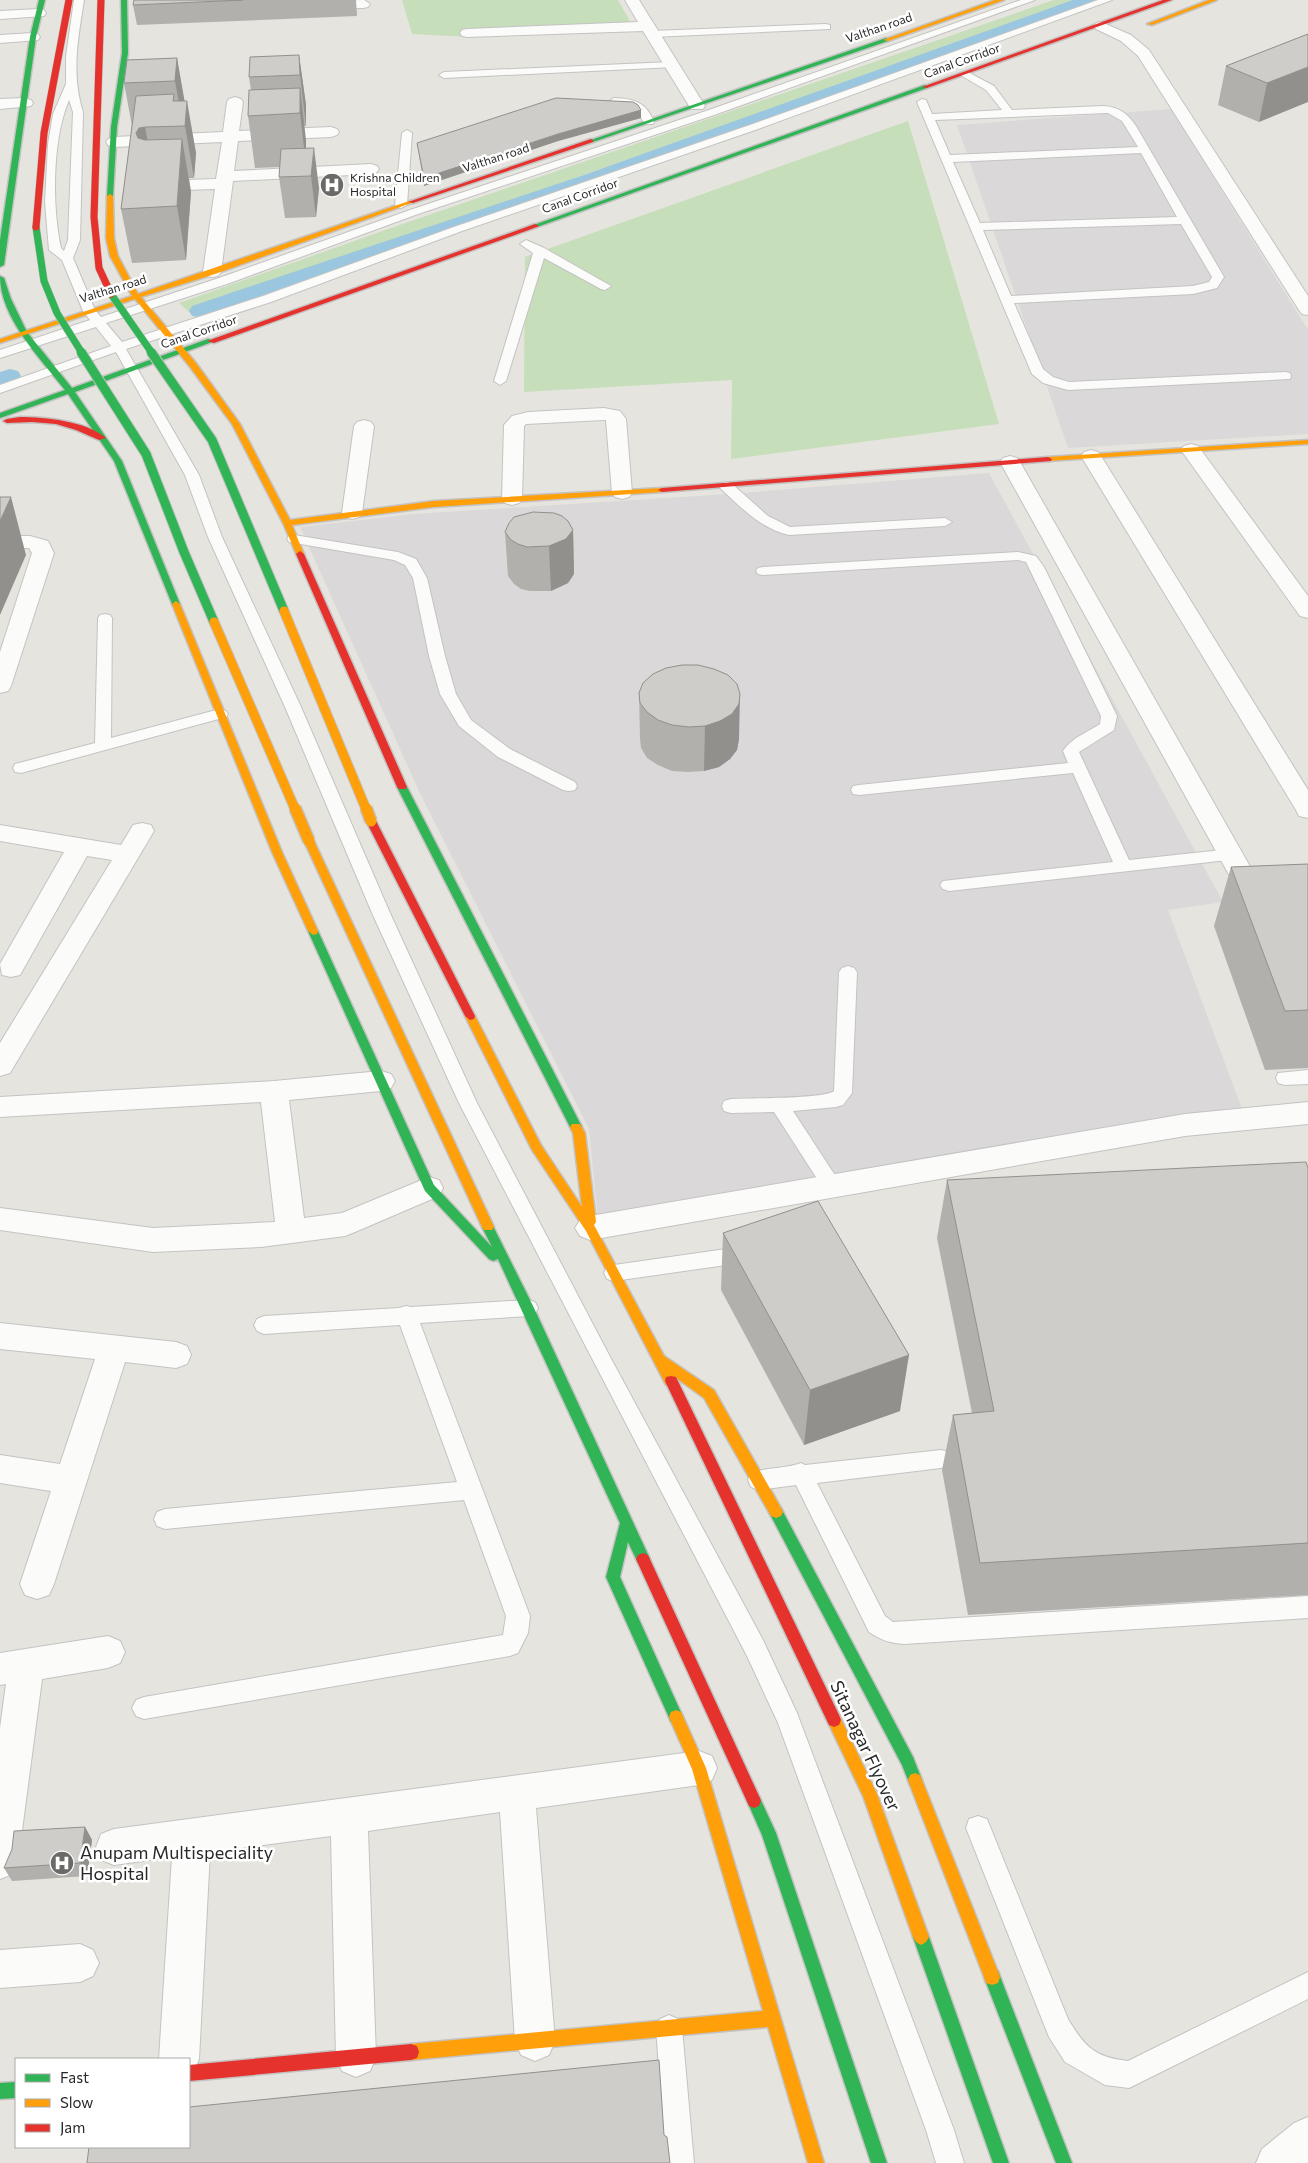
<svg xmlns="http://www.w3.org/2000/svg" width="1308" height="2163" viewBox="0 0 1308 2163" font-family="Commissioner,sans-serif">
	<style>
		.industrial { fill: #dbd8d9 }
		.green { fill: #c6deba }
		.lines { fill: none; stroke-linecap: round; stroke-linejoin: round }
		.canal { fill: #9ac6df; fill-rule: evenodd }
		.lane-casing { stroke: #c4c3c3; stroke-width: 2 }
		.street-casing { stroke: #c4c3c3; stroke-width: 2 }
		.fast-casing { stroke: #c4c3c3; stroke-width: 3 }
		.slow-casing { stroke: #c4c3c3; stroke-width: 3 }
		.jam-casing { stroke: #c4c3c3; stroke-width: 3 }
		.lane { fill: #fbfbfa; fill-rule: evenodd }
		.street { fill: #fbfbfa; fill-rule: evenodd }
		.fast { fill: #30b455; fill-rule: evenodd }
		.slow { fill: #ff9f0a; fill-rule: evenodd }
		.jam { fill: #e5322d; fill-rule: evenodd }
		.fast-bridge-far1-casing { stroke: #c4c3c3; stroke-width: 8; stroke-linecap: butt }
		.fast-bridge-casing { stroke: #c4c3c3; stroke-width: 11; stroke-linecap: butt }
		.slow-bridge-far1-casing { stroke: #c4c3c3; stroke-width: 11; stroke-linecap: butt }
		.slow-bridge-casing { stroke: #c4c3c3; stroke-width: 14; stroke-linecap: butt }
		.jam-bridge-casing { stroke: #c4c3c3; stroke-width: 8; stroke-linecap: butt }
		.fast-bridge-far1 { stroke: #30b455; stroke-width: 7 }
		.fast-bridge { stroke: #30b455; stroke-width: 9 }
		.slow-bridge-far1 { stroke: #ff9f0a; stroke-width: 9 }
		.slow-bridge { stroke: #ff9f0a; stroke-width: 11 }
		.jam-bridge { stroke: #e5322d; stroke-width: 7 }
		.wall { fill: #b2b0ad }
		.shaded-wall { fill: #91908d }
		.building { fill: #cfcdc9; stroke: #91908d }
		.labels { text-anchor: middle; stroke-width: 5; stroke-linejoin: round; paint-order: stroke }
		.far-street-label { font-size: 12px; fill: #282828; stroke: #fff }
		.far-poi-label { font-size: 12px; fill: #282828; stroke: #fff; text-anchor: start }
		.near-street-label { font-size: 18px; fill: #282828; stroke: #fff }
		.near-poi-label { font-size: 18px; fill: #282828; stroke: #fff; text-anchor: start }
	</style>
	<rect width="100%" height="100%" fill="#e6e4de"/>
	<path class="industrial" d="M1171 109 1308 330V434L1068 448 957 125Z
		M989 473 1223 902 1168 910 1243 1112 598 1219 589 1129 419 791 300 527 414 514 729 494Z"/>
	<path class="green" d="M402 0H618L636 32 469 37 412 34Z
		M1054 0H1080L314 270 195 317 179 303 391 228Z
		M908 121 999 424 731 459 732 380 524 392 525 257Z"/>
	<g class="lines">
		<path class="canal" d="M1073 0H1098L1095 4 598 183 208 316 200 317 192 316 189 311 192 306 584 175Z
			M10 369 18 371 21 376 18 381 0 386V372Z"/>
		<g class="lane-casing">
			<path id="lane" d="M74 0H84C78 38 71 74 83 112L80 240 73 258 95 310 101 317 219 278 410 210 706 111 1021 0H1035L714 115 418 214 227 284 106 323 122 342 263 296 454 227 750 125 1098 0H1112L758 129 462 231 271 302 126 349 199 475 222 537 301 707 390 913 477 1103 608 1353 763 1640 797 1713 954 2130 964 2163H936L926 2130 778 1723 747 1656 459 1103 372 913 285 707 208 537 185 475 116 352 0 393V385L111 346 96 327 0 358V350L90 320 83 311 62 260 49 250 45 202 48 144 53 114 66 84V56ZM69 100 73 112 68 240 64 251 61 248C52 206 52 140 69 100Z
				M826 24 830 25V29L652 37 647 34 652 31Z
				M671 62 675 63 676 65 675 67 444 78 439 75 444 72Z
				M966 71 994 86 1012 110 1103 106C1119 107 1127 113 1136 126L1224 277 1217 288 1193 294 1014 303 1043 369 1053 377 1069 382 1285 372 1290 373 1291 376 1290 379 1068 390 1043 383 1032 374 917 102 922 99 926 100 932 114 1002 110 986 90 962 76 961 74ZM1108 113 1122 121 1138 147 950 155 935 120ZM1141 153 1177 217 980 223 953 162ZM1181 224 1212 277 1209 282 1193 286 1011 296 983 230Z
				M614 98C635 99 646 102 654 122L653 124H645C631 100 635 109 610 103L609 101Z
				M407 130 412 133 407 205 401 208 395 205 402 133Z
				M526 240 544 248 611 286 605 290 601 289 544 258 506 381 500 385 494 381 533 253 520 244Z
				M726 482 731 483 768 516 790 527 945 518 952 522 945 526 789 535C760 528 742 508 721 489L719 486Z
				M294 535 398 552 416 559 427 578 445 656 456 694 471 720 510 749 575 782 577 786 575 790 569 791 563 790 498 757 459 726 440 694 429 656 413 578 405 565 394 560 289 542 287 539 289 536Z
				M1018 552 1036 556 1044 567 1117 716 1114 730 1079 752 1129 860 1231 849 1237 851 1239 855 1237 859 949 891 943 889 940 885 943 881 1113 862 1073 773 859 795 853 794 851 790 853 786 859 785 1068 763 1063 751C1071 738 1088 732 1100 724L1101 716 1026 562 1018 560 763 575 758 574 756 571 758 568 763 567Z
				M105 614 110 615 112 618 111 738 220 709 226 711 228 714 226 717 21 773 15 772 13 768 15 764 95 743 98 618 100 615Z
				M848 966 854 968 857 972 852 1093 843 1105 836 1107 793 1111 842 1186 839 1191 832 1194 825 1191 774 1112 731 1113 724 1111 722 1106 724 1101 731 1099C748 1098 825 1099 834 1091L839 972 842 968Z
				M1308 1070V1084L1285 1085 1278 1083 1276 1078 1278 1073Z
				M747 1246 754 1248 757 1254 754 1260 747 1262 614 1281 607 1279 604 1273 607 1267 614 1265Z
				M528 1300 535 1302 538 1308 535 1314 528 1316 420 1323 530 1616 528 1633 518 1653 510 1656 144 1719 136 1716 132 1708 136 1700 144 1697 503 1635 506 1616 464 1500 165 1529 157 1526 154 1519 157 1512 165 1509 457 1482 400 1325 264 1334 257 1331 254 1325 257 1319 264 1316 399 1308 406 1306 411 1307Z
				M941 1450 949 1452 952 1459 949 1466 941 1468 817 1483 885 1616 893 1622 1308 1596V1618L904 1644C889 1643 881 1640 869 1632L796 1485 759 1490 751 1487 748 1480 751 1473C767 1467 785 1469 801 1463L805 1465Z
				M978 1816 987 1819 1068 2019C1085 2047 1094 2057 1128 2061L1308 1972V1999L1129 2088 1105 2085 1065 2062 1049 2037 966 1828 969 1819Z
				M669 2015 678 2019 682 2028 694 2163H666L656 2028 660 2019Z"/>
		</g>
		<g class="street-casing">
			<path id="street" d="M364 0 370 4 368 7 363 8 320 9 315 8 313 5 315 2 320 1Z
				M625 0H639L705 106 703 109H691L643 31 467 37 462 36 460 33 462 30 467 29 638 22Z
				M39 9 44 10 46 13 44 16 0 19V11Z
				M1101 22 1131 35 1149 50 1308 296V315L1302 314 1299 310 1138 56 1121 41 1096 29 1094 26 1096 23Z
				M33 33 38 34 40 37 38 40 0 43V35Z
				M235 97 241 99 243 102 239 131 331 127 337 129 339 132 337 135 331 137 238 141 234 171 371 164 377 166 379 169 377 172 371 174 233 181 221 272 218 276 212 277 206 276 203 272 215 189 155 191 149 190 147 186 149 182 155 181 216 179 222 142 114 147 108 145 106 142 108 139 114 137 223 132 227 102 229 99Z
				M25 98 31 100 33 103 31 106 0 109V99Z
				M604 408 620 411 626 419 632 493 629 497 622 499 615 497 612 493 606 420H604L526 424 524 426 522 499 519 503 512 505 505 503 502 499 504 425 512 416 528 412Z
				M364 420 371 422 374 426 362 513 359 517 352 519 345 517 342 513 354 426 357 422Z
				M1191 444 1198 446 1308 596V618L1300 616 1181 450 1184 446Z
				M1091 450 1098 452 1101 456 1308 790V818L1299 816 1296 810 1081 456 1084 452Z
				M1010 456 1017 458 1020 462 1264 891 1260 897 1251 900 1242 897 1238 891 1000 462 1003 458Z
				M0 536H30L48 541 54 553 11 686 8 691 0 693V652L32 553 29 548H0Z
				M142 823 151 825 154 831 10 1073 0 1076V1043L112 860 87 856 20 975 11 977 2 975 0 964 64 852 0 841V825L121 845 133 825Z
				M381 1071 391 1074 395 1081 391 1088 381 1091 289 1100 304 1218 342 1213 429 1177 439 1180 443 1188 439 1196 355 1232 345 1236 261 1247 153 1252 0 1230V1208L153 1228 275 1222 261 1102 0 1117V1097L274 1081Z
				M1308 1102V1124L1185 1136 590 1240 580 1236 575 1228 580 1220 590 1216 1185 1114Z
				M0 1323 176 1342 187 1346 191 1355 187 1364 176 1368 125 1362 54 1584 49 1595 37 1599 25 1595 20 1584 51 1491 0 1483V1455L60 1464 95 1359 0 1349Z
				M108 1636 120 1641 125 1652 120 1663 108 1668 42 1679 18 1861 13 1874 0 1879V1728L6 1684 0 1685V1653Z
				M699 1751 712 1756 717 1768 712 1780 699 1785 536 1808 555 2041 549 2055 535 2061 521 2055 515 2041 500 1812 368 1831 376 2057 370 2071 356 2077 342 2071 336 2057 331 1836 210 1852 199 2059 193 2073 189 2075V2059H159L172 1857 114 1865 101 1860 96 1847 101 1834 114 1829Z
				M80 1944 93 1950 99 1963 93 1976 80 1982 0 1988V1950Z
				M1308 2117V2163H1256L1262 2149 1294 2123Z"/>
		</g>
		<g class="fast-casing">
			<path id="fast" d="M39 0H45L36 37 4 265 0 267V240L30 37Z
				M121 0H127L128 53 117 127 113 196 110 198 107 196 111 127 122 53Z
				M886 38 889 40 888 41 593 142 588 141Z
				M925 85 928 87 927 88 537 227 531 226Z
				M0 276 4 278 11 299 27 332 72 388 208 339 215 341 75 392 122 461 180 604 179 606H173L172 604 114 461 68 394 0 418V413L65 390C40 358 0 318 0 276Z
				M402 784 407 787 582 1127 580 1130H572L570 1127 397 787Z
				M313 927 318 931 434 1185 492 1247 482 1227 484 1224H492L534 1308 650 1559 648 1563 643 1565 638 1563 628 1542 620 1577 683 1717 681 1722 676 1724 671 1722 606 1577 620 1523 498 1259 493 1261 489 1259 425 1191 308 931Z
				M776 1506 781 1508 913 1757 922 1780 920 1785 915 1787 910 1785 902 1765 771 1516 769 1512 771 1508Z
				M754 1794 759 1796 776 1833 887 2163H871L762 1835 747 1801 749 1796Z
				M921 1929 926 1932 929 1937 1009 2163H993L913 1937 916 1932Z
				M992 1969 998 1971 1072 2163H1056L984 1977 986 1971Z
				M16 2082V2098L0 2099V2083Z"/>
		</g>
		<g class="slow-casing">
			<path id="slow" d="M995 0H1004L888 41 883 40Z
				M1209 0H1217L1152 25 1147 24Z
				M110 194 113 196 114 238 118 256 138 294 409 201 414 202 215 274 141 297 196 363 240 424 290 520 434 501 662 488 666 490 662 492 434 507 292 525 304 554 300 557 297 556 283 523 232 424 190 367 135 299 0 343V339L132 296 110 256 106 238 107 196Z
				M1308 440V444L1048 461 1044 459 1048 457Z
				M176 601 180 604 282 852 318 931 317 934 313 935 308 931 272 852 172 604Z
				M309 838 314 841 494 1227 492 1230H484L482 1227 304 841Z
				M470 1012 475 1016 541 1145 582 1207 573 1133 570 1127 572 1124H580L585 1133 596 1222 594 1225 664 1356 714 1390 781 1508 783 1512 781 1516 776 1518 771 1516 704 1398 675 1377 677 1381 676 1385 671 1386 666 1385 586 1231 532 1150 465 1016Z
				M676 1710 681 1712 706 1768 824 2163H808L768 2027 411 2060 405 2058 403 2052 405 2046 411 2044 763 2011 692 1769 669 1717 671 1712Z
				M834 1713 839 1715 877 1794 929 1937 926 1942 921 1945 916 1942 913 1937 863 1796 827 1720 829 1715Z
				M915 1773 920 1775 922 1780 1000 1977 998 1983 992 1985 986 1983 984 1977 908 1780 910 1775Z"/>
		</g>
		<g class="jam-casing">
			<path id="jam" d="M1163 0H1172L927 88 922 87Z
				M591 139 593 140V142L413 203 408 202Z
				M535 224 539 226 537 227 214 343 207 341Z
				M20 417C45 417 86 421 106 438L99 440 76 430 56 424 32 422 7 423 3 421 7 419Z
				M1048 457 1052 459 1051 461 662 492 658 490 662 488Z
				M300 551 304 554 407 787 405 789H399L397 787 296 554Z
				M371 818 376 821 475 1016 474 1019 470 1020 465 1016 366 821Z
				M671 1376 676 1377 839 1715 841 1720 839 1725 834 1727 829 1725 665 1381 666 1377Z
				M643 1553 648 1555 759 1796 761 1801 759 1806 754 1808 749 1806 636 1559 638 1555Z
				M411 2044 417 2046 419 2052 417 2058 411 2060 189 2081V2065Z"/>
		</g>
		<use href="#lane" class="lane"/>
		<use href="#street" class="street"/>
		<use href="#fast" class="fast"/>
		<use href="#slow" class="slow"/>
		<use href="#jam" class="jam"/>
		<g class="fast-bridge-far1-casing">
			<path id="fast-bridge-far1" d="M36 227 44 281 57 313 82 353
				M111 294 152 353"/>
		</g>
		<g class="fast-bridge-casing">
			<path id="fast-bridge" d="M81 352 146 454 184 552 214 622
				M151 352 212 440 284 611"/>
		</g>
		<g class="slow-bridge-far1-casing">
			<path id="slow-bridge-far1" d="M284 611 366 809
				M214 622 295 809"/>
		</g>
		<g class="slow-bridge-casing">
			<path id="slow-bridge" d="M295 808 309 841
				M366 808 371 821"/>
		</g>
		<g class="jam-bridge-casing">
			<path id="jam-bridge" d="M101 0 94 217 99 268 111 294
				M36 227 44 133 69 0"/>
		</g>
		<use href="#fast-bridge-far1" class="fast-bridge-far1"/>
		<use href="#fast-bridge" class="fast-bridge"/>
		<use href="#slow-bridge-far1" class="slow-bridge-far1"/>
		<use href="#slow-bridge" class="slow-bridge"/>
		<use href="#jam-bridge" class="jam-bridge"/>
	</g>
	<path class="wall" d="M134 0H356L357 16 137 25 133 5Z
		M1308 34 1259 122 1218 105 1226 66Z
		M299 55 306 105V126H304L306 148 319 188 316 217 285 218 279 177 280 167 255 168 248 116 251 90 249 77Z
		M177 58 184 101 196 153 194 178H189L191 192 186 260 132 263 121 209 132 126 124 83Z
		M641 110V118L558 141 424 186 417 143Z
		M573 530 574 574 568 583 551 591H530L521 589 514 584 508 576 505 532Z
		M639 693 739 739 737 750 730 759 719 767 704 771 688 772 672 771 658 765 647 758 641 748 640 738Z
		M1308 864V1068L1265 1070 1214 926 1231 867Z
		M1308 1168V1595L968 1615 942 1470 953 1415 972 1413 937 1238 947 1180Z
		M723 1233 900 1411 804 1445 721 1290Z
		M85 1827 92 1840 87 1876 12 1881 4 1868Z"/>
	<path class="shaded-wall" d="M299 55 306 105V126L300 75Z
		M177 58 186 109 183 126 175 81Z
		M1308 67V102L1259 122 1267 83Z
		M300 88 306 140V165L300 113Z
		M187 101 196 153 194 178 185 126Z
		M641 110V118L558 141 424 186V178L558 134Z
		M145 127 155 179 136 133 139 128Z
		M182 139 191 192 186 260 177 206Z
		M314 148 319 188 316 217 311 176Z
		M11 497 26 555 0 615V521Z
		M573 530 574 574 568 583 551 591 549 546Z
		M740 694 739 739 737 750 730 759 719 767 704 771 705 726Z
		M909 1355 900 1411 804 1445 810 1390Z
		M85 1827 92 1840 87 1876 80 1863Z"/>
	<path class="building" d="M134 0H243L133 5Z
		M1308 34V67L1267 83 1226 66Z
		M299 55 300 75 249 77 250 57Z
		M177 58 175 81 124 83 127 60Z
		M300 88V113L248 116 249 90Z
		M174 94 173 101H187L185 126 145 127 139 128 136 133 138 138 145 140 182 139 177 206 121 209 136 96Z
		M556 98 633 102 638 105 641 110 558 134 424 178 417 143Z
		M314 148 311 176 279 177 281 149Z
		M0 497H11L0 521Z
		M533 512 554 513 562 516 568 521 573 530 566 539 549 546 527 547 518 544 511 540 505 532 509 523 514 517Z
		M682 665H698L714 669 728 675 737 684 740 694 739 704 732 714 720 721 705 726 689 727 672 725 658 720 647 712 640 703 639 693 643 683 653 674 666 668Z
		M1308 864V1010L1285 1011 1231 867Z
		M1306 1162 1308 1168V1543L980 1563 953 1415 994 1411 947 1180Z
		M818 1201 909 1355 810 1390 723 1233Z
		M85 1827 80 1863 4 1868 12 1849 14 1831Z
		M659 2060 664 2135 667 2137 670 2163H87L89 2147H189V2107Z"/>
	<defs>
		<g id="hospital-disc" transform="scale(1.25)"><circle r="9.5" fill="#6a6a68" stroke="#fff"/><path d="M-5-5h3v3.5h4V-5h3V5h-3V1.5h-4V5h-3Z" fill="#fff"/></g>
	</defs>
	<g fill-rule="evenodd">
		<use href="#hospital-disc" x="332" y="185"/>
		<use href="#hospital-disc" x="62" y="1863"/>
	</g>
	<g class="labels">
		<g class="far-street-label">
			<text transform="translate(879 28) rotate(-19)" y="4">Valthan road</text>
			<text transform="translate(962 61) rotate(-20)" y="4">Canal Corridor</text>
			<text transform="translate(496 158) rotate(-18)" y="4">Valthan road</text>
			<text transform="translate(580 196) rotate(-20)" y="4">Canal Corridor</text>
			<text transform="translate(113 289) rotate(-17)" y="4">Valthan road</text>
			<text transform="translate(199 332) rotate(-19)" y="4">Canal Corridor</text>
		</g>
		<g class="far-poi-label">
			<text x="350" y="182">Krishna Children<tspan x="350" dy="14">Hospital</tspan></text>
		</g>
		<g class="near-street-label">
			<text transform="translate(865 1746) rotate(65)" y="6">Sitanagar Flyover</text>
		</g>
		<g class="near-poi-label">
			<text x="80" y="1859">Anupam Multispeciality<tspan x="80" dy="21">Hospital</tspan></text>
		</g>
	</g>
	<rect x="15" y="2058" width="175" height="90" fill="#ffffff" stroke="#a9a9a9"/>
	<rect x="25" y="2074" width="25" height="8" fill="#30b455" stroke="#a9a9a9"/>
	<text x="60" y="2083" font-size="15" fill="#282828">Fast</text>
	<rect x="25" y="2099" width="25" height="8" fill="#ff9f0a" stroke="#a9a9a9"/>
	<text x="60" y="2108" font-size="15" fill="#282828">Slow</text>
	<rect x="25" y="2124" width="25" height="8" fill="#e5322d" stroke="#a9a9a9"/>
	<text x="60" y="2133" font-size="15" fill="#282828">Jam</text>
</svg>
